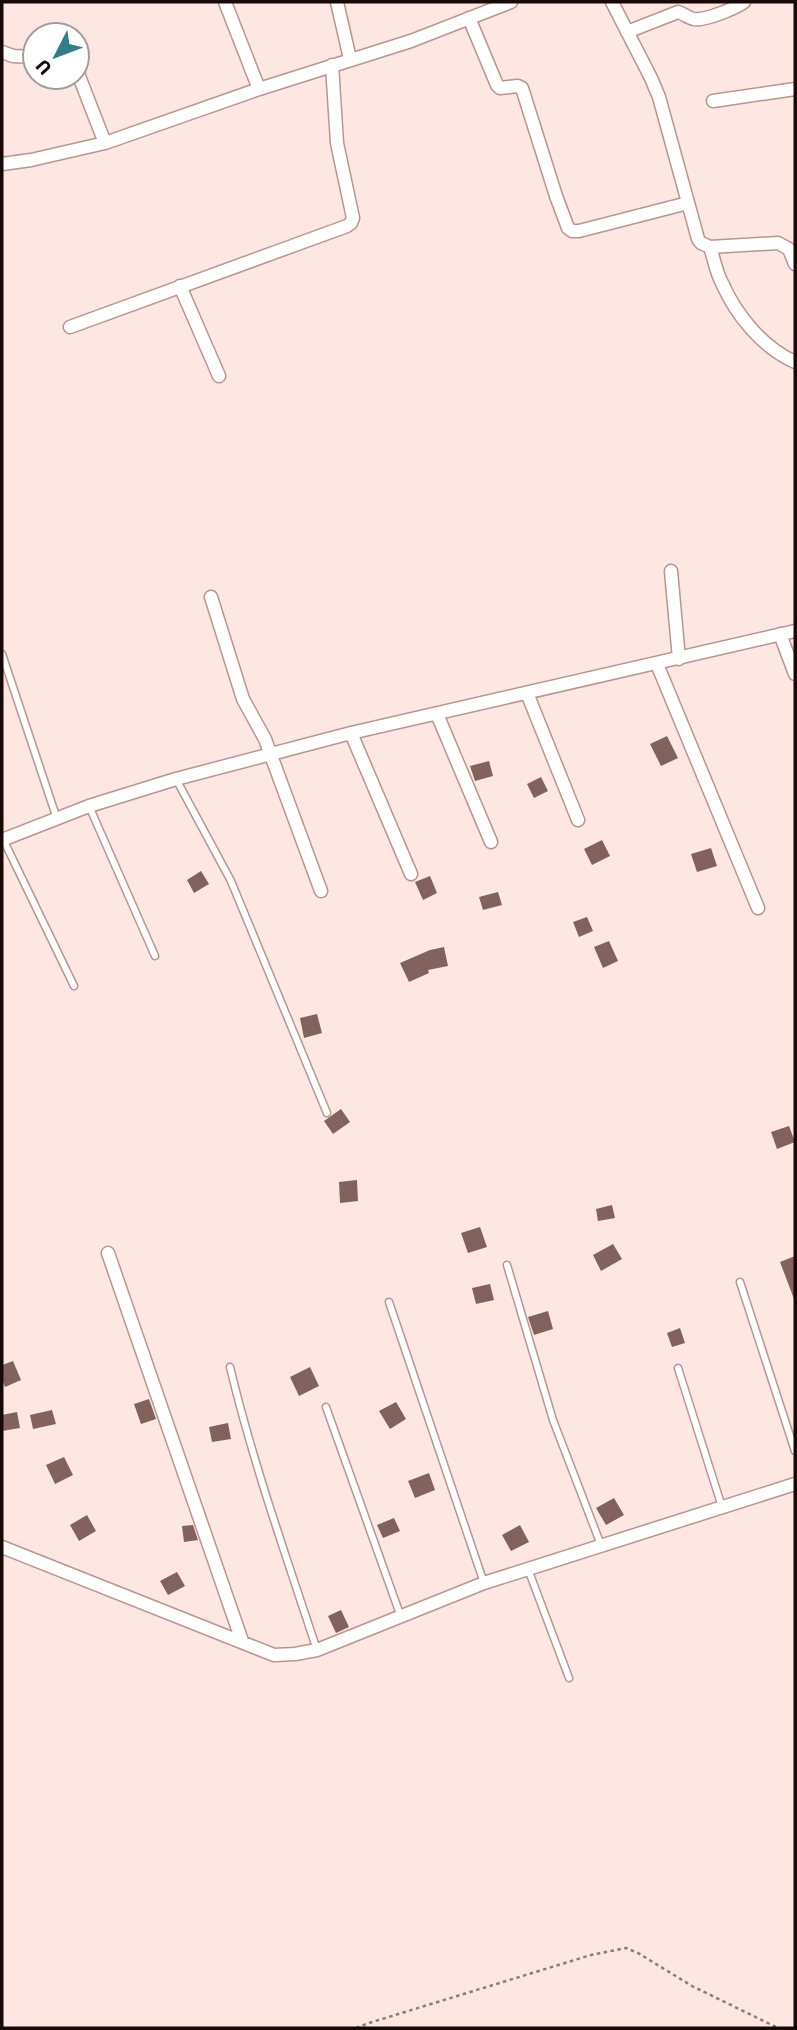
<svg xmlns="http://www.w3.org/2000/svg" width="797" height="2030" viewBox="0 0 797 2030" font-family="Signika,sans-serif">
	<style>
		.building { fill: #83625e }
		.lines { fill: none; stroke-linecap: round; stroke-linejoin: round }
		.lane-casing { stroke: #b99591; stroke-width: 9 }
		.street-casing { stroke: #b99591; stroke-width: 15 }
		.path { stroke: #8d7b79; stroke-width: 2.5; stroke-dasharray: 3.5 3.5; stroke-linecap: butt }
		.lane { stroke: #fff; stroke-width: 6 }
		.street { stroke: #fff; stroke-width: 12 }
	</style>
	<rect width="100%" height="100%" fill="#fee6e3"/>
	<path class="building" d="M667 736 678 758 661 766 650 744Z
		M489 761 493 776 475 781 470 766Z
		M541 777 548 791 534 798 527 784Z
		M602 840 610 856 592 865 584 849Z
		M711 848 717 866 697 872 691 854Z
		M201 871 209 884 194 893 187 880Z
		M430 876 437 893 423 900 415 882Z
		M498 892 502 905 483 910 479 897Z
		M587 917 593 931 579 937 573 922Z
		M609 941 618 961 603 968 594 947Z
		M444 947 448 966 428 970 429 973 409 982 400 963 430 950Z
		M317 1014 322 1033 304 1038 300 1018Z
		M341 1109 350 1122 333 1134 324 1121Z
		M789 1126 795 1142 777 1149 771 1132Z
		M357 1180 358 1201 340 1203 339 1182Z
		M612 1205 615 1218 598 1221 596 1209Z
		M480 1227 487 1247 468 1253 461 1233Z
		M613 1244 622 1259 601 1271 593 1255Z
		M795 1256V1299H794L780 1262Z
		M490 1284 494 1300 476 1304 472 1288Z
		M548 1311 553 1329 534 1335 528 1317Z
		M680 1328 685 1343 672 1347 667 1333Z
		M13 1361 21 1380 5 1387 2 1379V1365Z
		M310 1367 319 1386 299 1396 290 1377Z
		M149 1399 156 1419 141 1424 134 1404Z
		M396 1402 406 1419 390 1429 379 1411Z
		M52 1410 56 1424 33 1429 30 1415Z
		M17 1412 20 1428 2 1431V1415Z
		M228 1423 231 1439 212 1442 209 1427Z
		M64 1457 73 1475 55 1484 46 1465Z
		M429 1473 435 1490 415 1498 408 1481Z
		M614 1498 624 1515 606 1525 596 1508Z
		M87 1515 96 1531 79 1541 70 1525Z
		M394 1518 400 1531 383 1538 377 1525Z
		M193 1525 198 1540 184 1542 182 1526Z
		M520 1525 529 1542 511 1551 502 1535Z
		M177 1572 185 1586 168 1595 160 1581Z
		M341 1610 349 1627 336 1633 328 1616Z"/>
	<g class="lines">
		<g class="lane-casing">
			<path id="lane" d="M2 654 57 819
				M176 779 231 881 327 1113
				M89 806 155 956
				M3 839 74 986
				M507 1265 553 1420 601 1545
				M740 1282 795 1451
				M389 1302 484 1583
				M230 1367C253 1463 286 1556 317 1650
				M678 1368 722 1507
				M326 1407 401 1617
				M528 1569 569 1678"/>
		</g>
		<g class="street-casing">
			<path id="street" d="M225 2 259 89
				M337 2 350 59
				M612 2 651 78 659 97 698 239 701 243 710 247 778 243 789 249 795 264
				M469 18 497 85 500 88 518 86 522 88 556 196 568 228 572 231H579L688 203
				M627 32 678 12C684 14 689 18 694 19 705 21 736 8 744 2
				M2 52 13 56 35 57
				M77 71 105 143
				M713 101 795 89
				M2 164 31 160 105 143 259 89 411 41 511 2
				M710 247C714 259 716 272 722 283 736 315 763 348 795 362
				M180 286 219 376
				M70 327 347 226 351 223 353 218 337 143 332 65
				M671 571 679 659
				M211 597 243 699 265 739 321 891
				M780 634 795 674
				M657 664 758 908
				M527 693 578 820
				M437 714 491 842
				M351 733 411 874
				M2 840 89 806 176 779 351 733 795 631
				M108 1253 242 1641
				M2 1547 274 1655 295 1654 317 1650 484 1583 795 1484"/>
		</g>
		<path class="path" d="M356 2028 369 2023 591 1955 626 1948 638 1953 692 1986 778 2028"/>
		<use href="#lane" class="lane"/>
		<use href="#street" class="street"/>
	</g>
	<rect width="797" height="2030" fill="none" stroke="#160908" stroke-width="7"/>
	<g transform="translate(56 56) rotate(228)"><circle r="33" fill="#ffffff" stroke="#a29d9c" stroke-width="2"/>
	<path d="M0-5L12 26L0 18L-12 26Z" fill="#347c86"/>
	<text y="-10" font-size="19" font-weight="bold" text-anchor="middle" fill="#160908">U</text>
	</g>
</svg>
